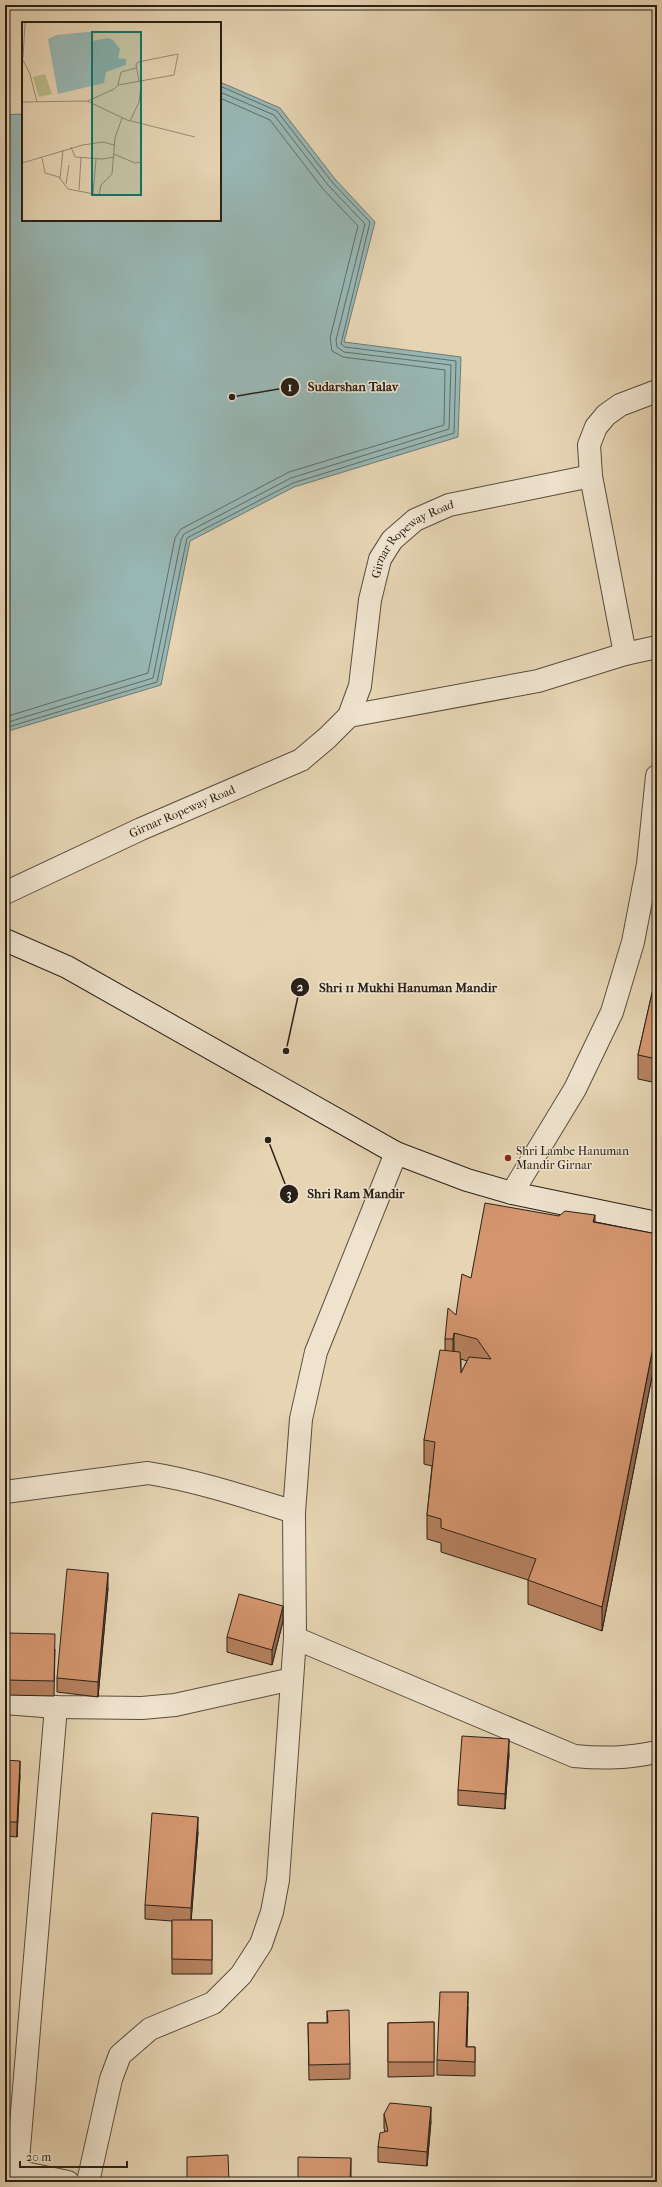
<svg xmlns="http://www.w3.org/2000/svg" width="662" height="2187" viewBox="0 0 662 2187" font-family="'IM FELL French Canon',serif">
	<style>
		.water { fill: #98b7b4; stroke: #6c7b75 }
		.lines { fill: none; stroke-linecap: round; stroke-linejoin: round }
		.shore { stroke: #606c66; stroke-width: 1 }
		.street-casing { stroke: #584d3e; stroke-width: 24 }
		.secondary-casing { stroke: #292017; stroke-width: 24 }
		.street { stroke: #efe3ce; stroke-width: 22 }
		.secondary { stroke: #efe3ce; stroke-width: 22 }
		.wall { fill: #b7815f; stroke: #292017; fill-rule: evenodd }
		.shaded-wall { fill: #95694e; stroke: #292017 }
		.building { fill: #d5966f; stroke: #292017 }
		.poi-dot { fill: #8f2418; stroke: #efe3ce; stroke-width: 1.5 }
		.labels { text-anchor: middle; stroke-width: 3; stroke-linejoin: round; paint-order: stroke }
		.street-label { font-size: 12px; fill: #292017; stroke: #efe3ce }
		.poi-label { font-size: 12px; fill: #292017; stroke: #efe3ce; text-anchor: start }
		.inset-road { fill: none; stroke: #9a8c75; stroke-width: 1 }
		.view { fill: #0f766e; fill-opacity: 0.15; stroke: #0f766e; stroke-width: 2 }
		.inset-edge { fill: none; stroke: #292017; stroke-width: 2 }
		.leader { fill: none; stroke: #292017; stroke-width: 1.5 }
		.callout-dot { fill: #292017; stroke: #efe3ce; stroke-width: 1.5 }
		.mark-label { font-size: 12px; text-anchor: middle; font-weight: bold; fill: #fff }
		.callout-label { font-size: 13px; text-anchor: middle; font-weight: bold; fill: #292017; stroke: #efe3ce; stroke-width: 3; stroke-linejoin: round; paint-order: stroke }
	</style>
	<rect width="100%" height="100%" fill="#e6d4b3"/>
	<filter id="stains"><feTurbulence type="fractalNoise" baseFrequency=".005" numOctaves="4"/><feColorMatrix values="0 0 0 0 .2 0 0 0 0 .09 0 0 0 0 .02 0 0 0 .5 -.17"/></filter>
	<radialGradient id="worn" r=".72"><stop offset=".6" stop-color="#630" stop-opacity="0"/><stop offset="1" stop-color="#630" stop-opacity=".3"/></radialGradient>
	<path class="water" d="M220 82 280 108 335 179 375 222 344 342 461 357 458 437 294 487 190 541 161 685 5 732V115L23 114V220H220Z"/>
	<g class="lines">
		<path class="shore" d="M5 717 148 673 175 538 181 529 289 472 444 425 445 370 343 357 332 351 330 338 358 226 323 189 270 120 220 98
			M5 723 153 678 181 540 184 534 291 478 449 429 451 365 344 352 337 347 336 340 365 224 328 185 274 115 220 92
			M5 728 157 682 187 538 293 483 454 433 456 361 345 347 341 344 370 222 332 182 277 111 220 86"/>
		<g class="street-casing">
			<g id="street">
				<path d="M625 654 591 476 589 445 596 427 606 415 620 405 657 391"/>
				<path d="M349 716 538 681 625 654 657 647"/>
				<path id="s1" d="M5 893 141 829 301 760 327 738 349 716 360 686 370 600 380 559 392 540 415 520 449 505 591 476"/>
				<path d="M512 1193 575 1089 612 1012 633 942 648 864 657 776"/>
				<path d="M5 1492 148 1473C198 1481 246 1497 294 1512"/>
				<path d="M295 1638 574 1756C605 1759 627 1758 657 1752"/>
				<path d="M5 1703 56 1707 142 1708 175 1705 292 1679"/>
				<path d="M5 2169 68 2182"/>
				<path d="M17 2172 56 1707"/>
				<path d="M88 2182 111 2079 120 2055 150 2029 213 2003 241 1975 261 1944 272 1912 278 1880 295 1638 294 1512 301 1419 316 1352 396 1153"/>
			</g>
		</g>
		<g class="secondary-casing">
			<path id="secondary" d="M5 940 67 967 396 1153 467 1180 512 1193 657 1223"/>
		</g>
		<use href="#street" class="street"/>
		<use href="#secondary" class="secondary"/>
	</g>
	<path class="wall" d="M657 971V1083L638 1079V1055Z
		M595 1222 657 1234V1351L602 1631 528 1604V1580L441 1552V1543L427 1539V1515L432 1466 424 1464V1440L445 1351V1339L456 1315 471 1278ZM461 1359 467 1361 461 1373Z
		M108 1588 98 1697 57 1692V1678Z
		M283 1621 272 1665 227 1652V1637Z
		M5 1633 55 1649 54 1696 5 1695Z
		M509 1754 505 1809 458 1805V1790Z
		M5 1760 20 1775 17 1837 5 1836Z
		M198 1832 191 1920H212V1974H172V1921L145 1919V1905Z
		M468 2007 467 2047H475V2076L437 2075V2060Z
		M327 2011 350 2064V2079L309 2080 308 2023H327Z
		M434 2022V2076L388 2077V2023Z
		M384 2114 431 2121 427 2166 378 2162V2147L385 2132 384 2128Z
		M351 2158V2182H298Z"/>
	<path class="shaded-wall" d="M595 1215V1239L593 1222Z
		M657 1327V1351L602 1631V1607Z
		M454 1333V1357L453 1363V1339Z
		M108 1573V1588L98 1697V1682Z
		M283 1606V1621L272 1665V1650Z
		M509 1739V1754L505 1809V1794Z
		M20 1761V1775L17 1837V1822Z
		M198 1817V1832L191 1923V1908Z
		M468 1992V2007L466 2061V2047Z
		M431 2107V2121L427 2166V2152Z"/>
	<path class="building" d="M657 971V1059L638 1055Z
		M485 1203 559 1216 565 1211 595 1215 593 1222 657 1234V1327L602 1607 528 1580 536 1559 441 1528V1519L427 1515 435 1442 424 1440 440 1350 460 1352 461 1373 469 1357 491 1359 477 1339 454 1333 453 1339H445L448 1308 456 1315 462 1274 471 1278Z
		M67 1569 108 1573 98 1682 57 1678Z
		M239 1594 283 1606 272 1650 227 1637Z
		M5 1633 55 1634 54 1681 5 1680Z
		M462 1736 509 1739 505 1794 458 1790Z
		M5 1760 20 1761 17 1822H5Z
		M152 1813 198 1817 191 1908 145 1905Z
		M172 1920H212V1960L172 1959Z
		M440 1992H468L466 2047H475V2062L437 2060Z
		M349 2010 350 2064 309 2065 308 2023H328L327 2011Z
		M434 2022V2062H388V2023Z
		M390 2103 431 2107 427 2152 378 2147 380 2133 388 2131 384 2114Z
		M228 2155 229 2182H187V2157Z
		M298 2157 351 2158 350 2181H341V2182H298Z"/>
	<circle class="poi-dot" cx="508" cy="1158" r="4"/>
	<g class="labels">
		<g class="street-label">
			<text dy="4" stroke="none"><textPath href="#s1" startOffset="588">Girnar Ropeway Road</textPath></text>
			<text dy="4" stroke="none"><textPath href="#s1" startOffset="195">Girnar Ropeway Road</textPath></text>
		</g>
		<g class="poi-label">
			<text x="516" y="1155">Shri Lambe Hanuman<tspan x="516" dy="14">Mandir Girnar</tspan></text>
		</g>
	</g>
	<g transform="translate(22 22)">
		<rect width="199" height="199" fill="#e6d4b3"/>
		<path d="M23 52 30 72 17 75 11 55Z" fill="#b8bc8a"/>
		<path d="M65 10H69L70 19 86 16 91 18 98 27 96 36 104 37V43L84 50 82 61 36 72 26 17 34 13Z" fill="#98b7b4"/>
		<path class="inset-road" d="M0 36 8 52 15 80M1 36 3 1M96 63 152 53 156 32 116 40 114 43 117 59M66 79 92 67 96 63 99 50 114 46M0 80 65 79 105 98 173 115M108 99 117 80 120 58M49 125 53 135 81 137 92 135M92 132 113 141 120 140M20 136 23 151 37 155 46 167 77 173 79 163 90 152 93 116 100 96M0 141 61 123 81 120 92 123M38 157 41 128M44 162 47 143M57 168 59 136M71 172 74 137"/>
		<path class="view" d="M70 10H119V173H70Z"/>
		<rect width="199" height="199" class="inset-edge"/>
	</g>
	<path class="leader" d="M232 397L290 387M286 1051L300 987M268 1140L289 1194"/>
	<g class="callout-dot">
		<circle cx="232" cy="397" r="4"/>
		<circle cx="286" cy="1051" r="4"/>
		<circle cx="268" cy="1140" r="4"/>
		<circle cx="290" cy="387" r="10"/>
		<circle cx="300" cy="987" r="10"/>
		<circle cx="289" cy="1194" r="10"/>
	</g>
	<g class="mark-label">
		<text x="290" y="391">1</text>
		<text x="300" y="991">2</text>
		<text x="289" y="1198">3</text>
	</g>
	<g class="callout-label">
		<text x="353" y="391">Sudarshan Talav</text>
		<text x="408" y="992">Shri 11 Mukhi Hanuman Mandir</text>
		<text x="356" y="1198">Shri Ram Mandir</text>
	</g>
	<rect width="662" height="2187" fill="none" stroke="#e6d4b3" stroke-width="20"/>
	<rect x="6" y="6" width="650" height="2175" fill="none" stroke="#292017" stroke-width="2"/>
	<rect x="10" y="10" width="642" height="2167" fill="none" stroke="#292017"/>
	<path d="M20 2161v6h107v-6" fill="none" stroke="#292017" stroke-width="2"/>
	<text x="26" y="2161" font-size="12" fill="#292017" stroke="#efe3ce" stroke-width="3" paint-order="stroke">20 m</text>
	<rect width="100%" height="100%" filter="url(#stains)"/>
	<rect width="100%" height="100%" fill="url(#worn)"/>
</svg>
